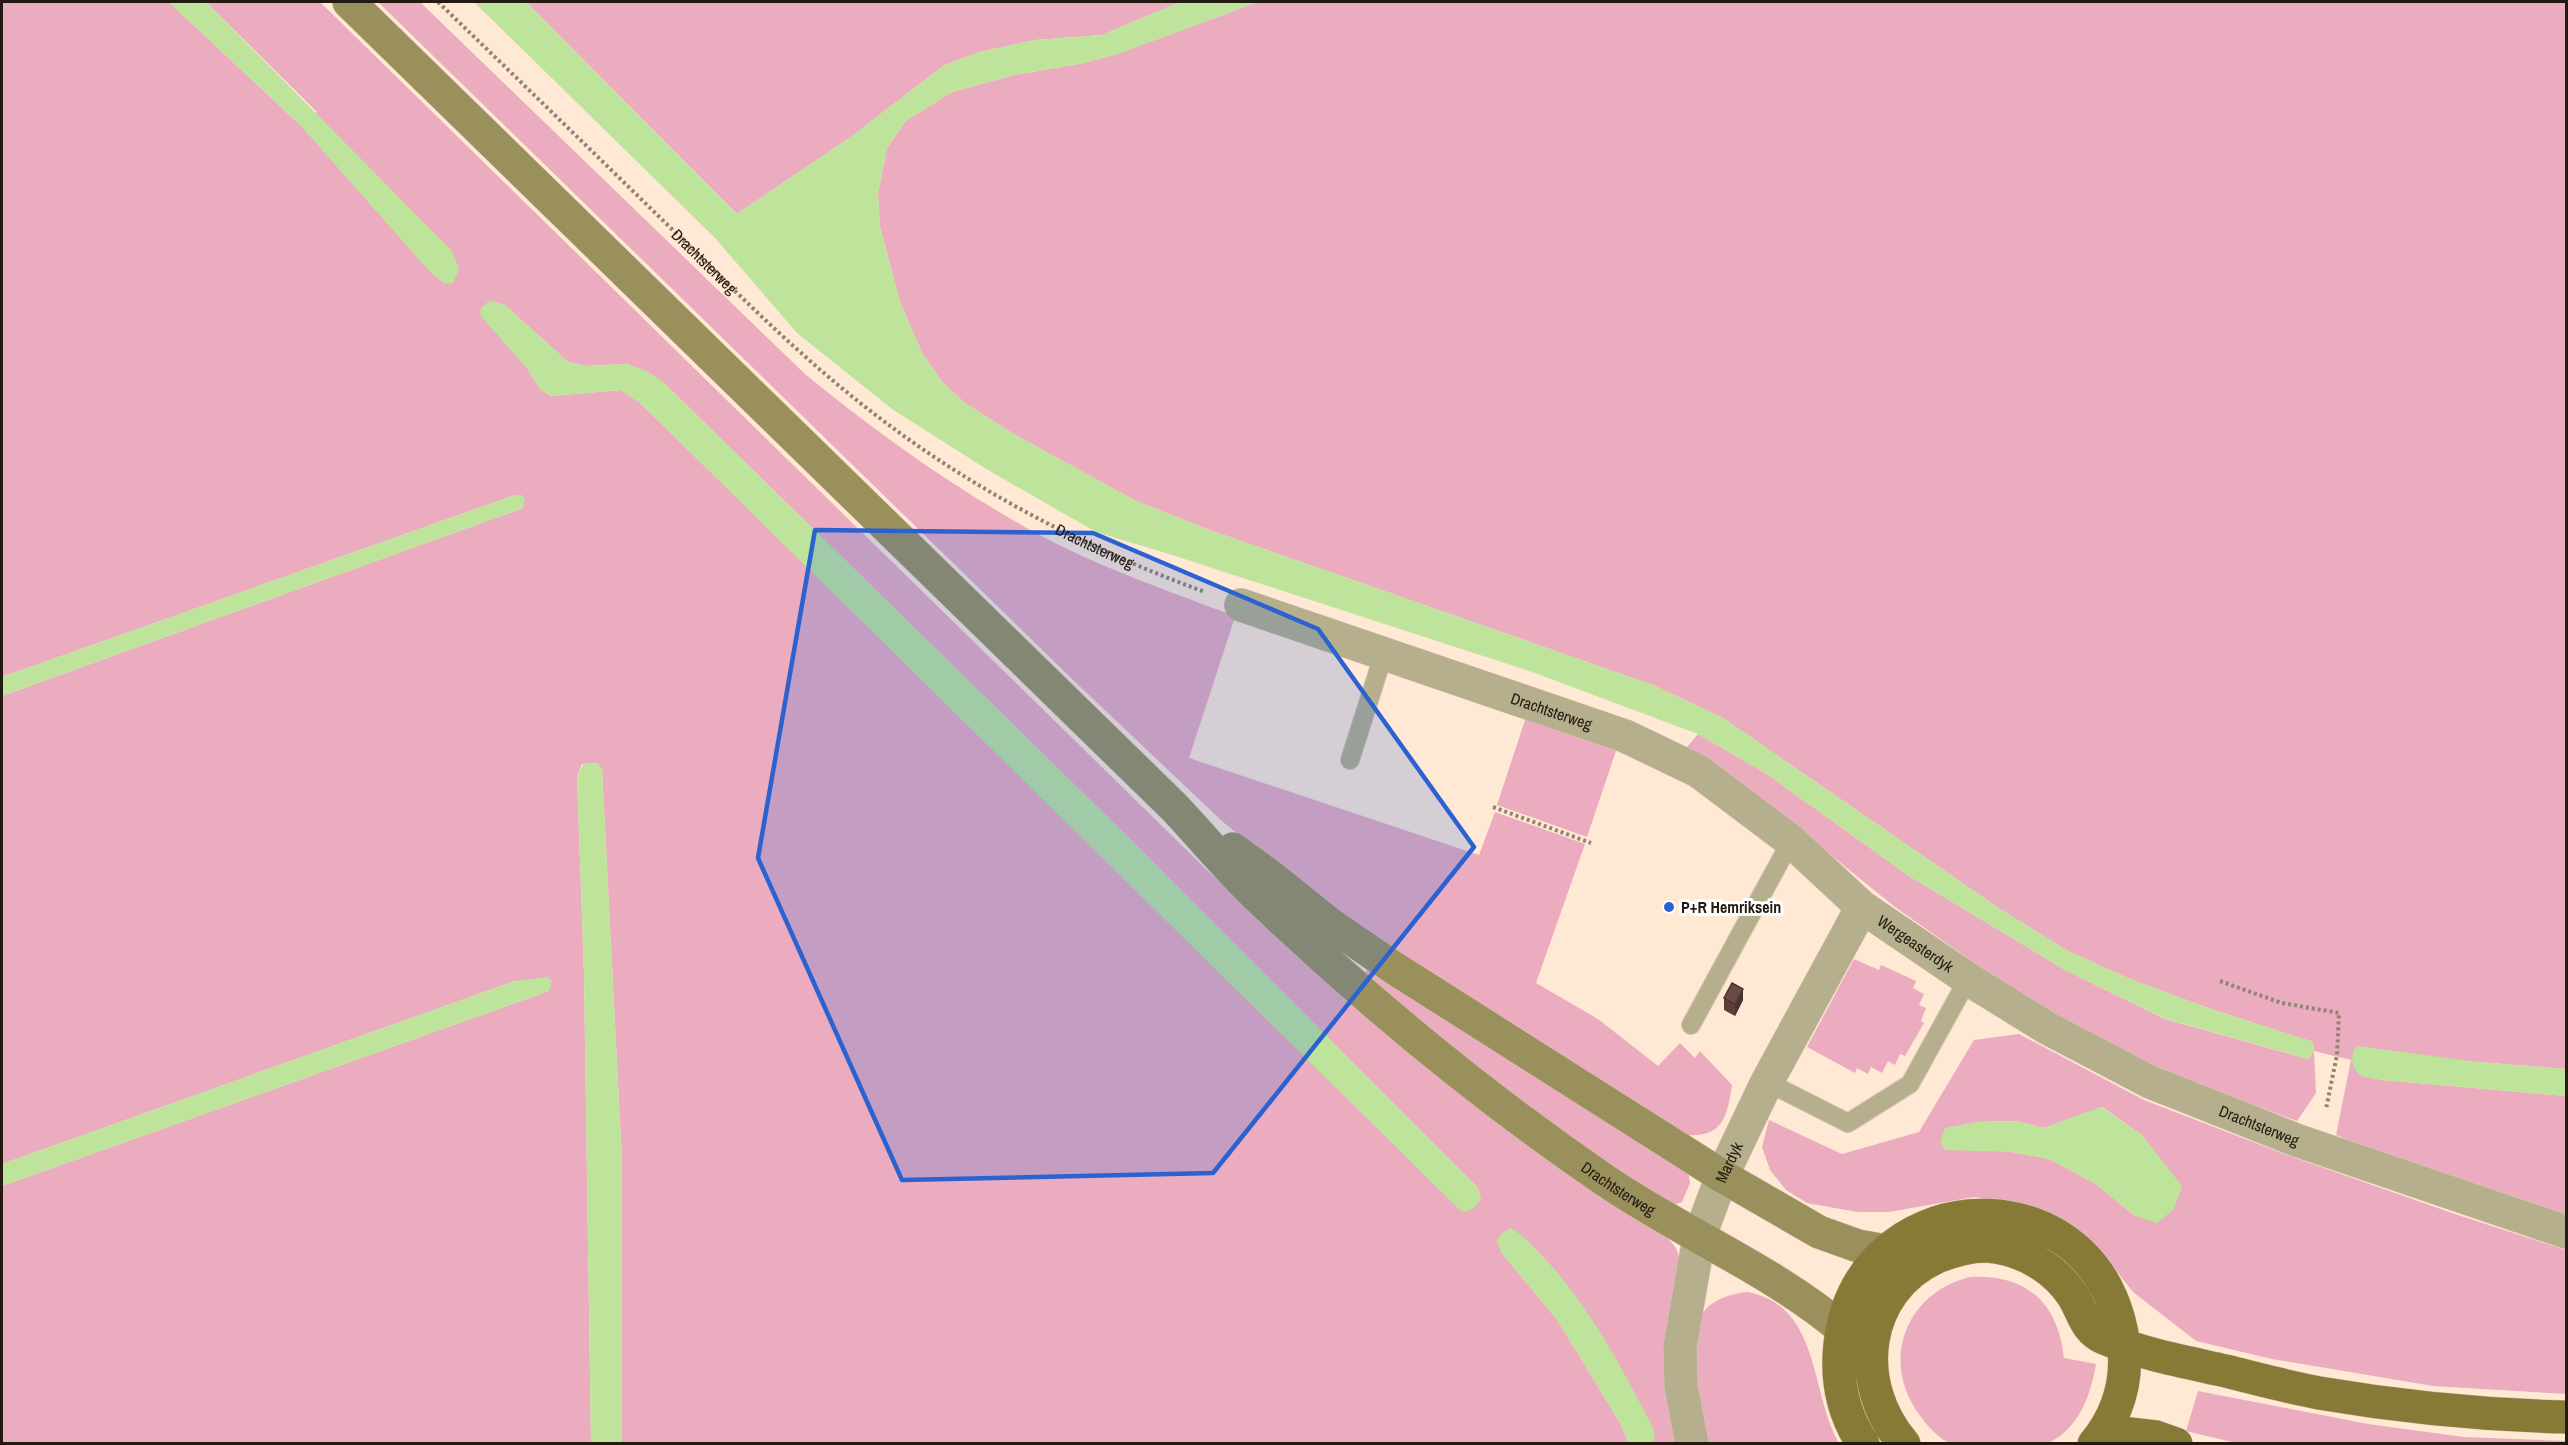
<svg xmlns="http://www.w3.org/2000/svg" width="2568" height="1445" viewBox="0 0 2568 1445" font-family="'Archivo Narrow',sans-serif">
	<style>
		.green { fill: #eaacbe; fill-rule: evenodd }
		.water { fill: #bee49b }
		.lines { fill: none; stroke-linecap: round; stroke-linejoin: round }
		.service-casing { stroke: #d7c4b2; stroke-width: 20 }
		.minor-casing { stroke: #d7c4b2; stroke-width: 34 }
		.secondary-casing { stroke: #d7c4b2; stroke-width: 34 }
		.primary-casing { stroke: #d7c4b2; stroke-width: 34 }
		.path { stroke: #928374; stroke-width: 4; stroke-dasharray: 3 3; stroke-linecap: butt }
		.service { stroke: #b5af8d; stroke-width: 18 }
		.minor { stroke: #b5af8d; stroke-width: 33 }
		.secondary { stroke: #9a905c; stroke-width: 33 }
		.primary { stroke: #877936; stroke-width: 33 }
		.wall { fill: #5b403a }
		.shaded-wall { fill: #4a3430 }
		.building { fill: #6a4a44; stroke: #4a3430; stroke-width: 1.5 }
		.marked { fill: #2c62d0; fill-opacity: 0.2; stroke: #2c62d0; stroke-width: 4.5; stroke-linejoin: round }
		.poi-dot { fill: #2c62d0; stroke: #fff; stroke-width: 2 }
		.labels { text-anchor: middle; stroke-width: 6; stroke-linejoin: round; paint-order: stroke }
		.street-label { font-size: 16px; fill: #231a11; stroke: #fff }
		.poi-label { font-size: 16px; font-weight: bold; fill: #231a11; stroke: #fff; text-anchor: start }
	</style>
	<rect width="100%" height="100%" fill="#ffe9d5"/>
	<path class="green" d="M2 2H169L300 125 317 112 206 2H320L1209 872 1415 1055 1661 1230 1676 1248 1682 1266 1679 1443H1649L1653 1441C1620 1375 1591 1305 1538 1252 1529 1243 1521 1234 1510 1228L1501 1252 1558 1321 1620 1423 1629 1443H622V1162L602 769 597 763 582 764 577 776 584 974 591 1443H2V1186L549 991 515 981 2 1164V696L523 508 515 495 2 677ZM505 305 568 362 586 366 627 364 663 382 1127 836 1478 1188 1481 1199 902 659 640 403 621 390 551 396 540 389 529 371Z
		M378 2H420L805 374C872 429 943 480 1018 523 1085 562 1160 588 1232 615L1234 620 1189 758 1479 855 1495 812 1585 844 1536 983 1598 1019 1658 1066 1680 1043 1695 1058 1700 1051 1732 1085C1727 1116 1724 1137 1687 1135L1339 914 1223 822 1070 677Z
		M526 2H1180L1102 35 1035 40 979 52 943 66 852 136 737 214Z
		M1258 2H2566V1069L2478 1062 2362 1076 2383 1080 2566 1096V1214L2410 1165 2336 1135 2351 1060 2314 1051 2316 1093 2297 1121 2160 1071 2051 1017 1895 907 1779 813 1687 747 1698 734 1767 774 1909 876 2065 970 2165 1019 2308 1059 2314 1051 2313 1042 2208 1008 2130 979 2068 951 2003 911 1723 718 1653 685 1204 528 1136 501 1012 433 965 403 943 383 922 353 900 302 880 227 878 193 887 148 906 121 952 92 1014 75 1084 63 1117 54Z
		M1526 717 1618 745 1587 837 1497 805Z
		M1854 959 1879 970 1881 965 1916 981 1913 988 1924 994 1919 1005 1926 1008 1921 1021 1924 1023 1905 1056 1900 1054 1895 1065 1888 1061 1882 1073 1871 1067 1868 1074 1857 1068 1855 1073 1807 1047Z
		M1368 970 1688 1171 1690 1183 1682 1202 1674 1205 1527 1112 1366 975V971Z
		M2019 1034 2144 1100 2287 1155 2455 1214 2566 1250V1394L2433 1386 2272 1359 2196 1341 2133 1292 2098 1248 2070 1225 2024 1204 1974 1197 1889 1212H1857L1807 1203 1786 1190 1770 1170 1762 1147 1769 1120 1842 1154 1919 1132 1974 1040ZM2102 1107 2142 1135 2135 1216 2096 1184 2049 1159 2012 1152 1976 1122 2016 1121 2044 1128Z
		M1970 1277C2026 1274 2058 1302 2064 1358L2096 1364C2091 1392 2083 1418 2060 1436 2056 1438 2052 1442 2048 1443 2034 1445 2008 1444 1993 1444 1981 1444 1958 1445 1947 1442 1935 1435 1926 1424 1918 1413 1880 1359 1907 1292 1970 1277Z
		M1747 1292C1821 1305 1810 1393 1839 1443H1705C1699 1413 1683 1335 1705 1310 1716 1298 1731 1294 1747 1292Z
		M2198 1391 2368 1424 2464 1437 2566 1441V1443H2236L2186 1431Z"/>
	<path class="water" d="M169 2H206L452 251 459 269 453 283 445 284 430 272 300 125Z
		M474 2H526L737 214 852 136 943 66 979 52 1035 40 1102 35 1180 2H1258L1118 54 1084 63 1014 75 952 92 906 121 887 148 878 193 880 227 900 302 922 353 943 383 965 403 1012 433 1136 501 1204 528 1653 685 1723 718 2003 911 2068 951 2130 979 2208 1008 2313 1042 2314 1051 2308 1059 2166 1019 2065 970 1909 876 1767 774 1698 734 1535 673 1172 555 1096 532 988 470 892 409 797 333 715 238Z
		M490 300 505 305 568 362 586 366 626 364 647 371 663 382 1127 836 1478 1188 1481 1199C1475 1207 1471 1213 1461 1211L640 403 621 390 552 396 540 389 529 371 480 315 481 308Z
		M515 495H522L525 500 523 508 2 696V677Z
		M584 763H597L602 768 622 1162V1443H591L584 974 577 776Z
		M548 977 552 981 549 991 2 1186V1164L515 981Z
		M2357 1046 2478 1062 2566 1069V1096L2383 1080C2377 1079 2368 1078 2362 1076 2351 1070 2349 1054 2357 1046Z
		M2101 1107 2142 1135 2182 1186 2174 1209 2157 1223 2135 1216 2096 1184 2049 1159 2012 1152 1945 1150 1940 1142 1945 1128 1976 1122 2016 1121 2044 1128Z
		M1510 1228C1521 1233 1529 1243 1538 1252 1586 1300 1620 1364 1651 1424L1655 1434 1653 1441 1649 1443H1629L1620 1423 1558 1321 1501 1252 1497 1241 1502 1233Z"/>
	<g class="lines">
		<g class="service-casing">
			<path id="service" d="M1350 760 1384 653
				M1691 1025 1791 841
				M1767 1082 1848 1123 1910 1084 1968 979"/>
		</g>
		<g class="minor-casing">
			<g id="minor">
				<path id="s2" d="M1241 605 1625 736 1698 771 1791 841 1862 907 1968 979 2047 1028 2150 1082 2296 1140 2566 1232"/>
				<path id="s3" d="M1692 1444 1681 1386 1680 1347 1699 1238 1722 1176 1767 1082 1862 907"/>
			</g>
		</g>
		<g class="secondary-casing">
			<g id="secondary">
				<path id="s4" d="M349 2 1175 808C1204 839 1231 872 1262 901 1368 1002 1482 1096 1603 1179 1680 1232 1769 1268 1841 1328"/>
				<path d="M1233 849 1274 879 1330 924 1394 968 1722 1176 1819 1232 1858 1246 1886 1251"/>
			</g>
		</g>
		<g class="primary-casing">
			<path id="primary" d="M2104 1431 2156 1437 2176 1444
				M1863 1444C1843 1414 1836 1379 1840 1344 1857 1187 2077 1167 2119 1320 2131 1365 2124 1408 2094 1444
				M1904 1444C1852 1384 1862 1291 1937 1257 1952 1251 1969 1246 1986 1246 2020 1248 2054 1267 2073 1296 2083 1312 2085 1330 2104 1338 2142 1354 2186 1362 2226 1371 2257 1379 2288 1387 2319 1393 2401 1407 2483 1415 2566 1417"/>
		</g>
		<g class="path">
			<path id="s1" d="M438 2C519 80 600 159 681 238 745 301 809 365 881 419 978 493 1090 550 1205 592"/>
			<path d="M1493 807 1591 843"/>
			<path d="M2220 981 2282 1003 2339 1013 2337 1055 2326 1109"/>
		</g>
		<use href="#service" class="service"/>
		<use href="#minor" class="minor"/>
		<use href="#secondary" class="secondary"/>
		<use href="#primary" class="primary"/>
	</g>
	<path class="wall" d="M1724 998 1743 1000 1735 1016 1724 1010Z"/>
	<path class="shaded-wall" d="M1743 989V1000L1735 1016V1005Z"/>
	<path class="building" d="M1732 983 1743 989 1735 1005 1724 998Z"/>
	<path class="marked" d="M815 530 1093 533 1318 629 1474 847 1213 1173 902 1180 758 858Z"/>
	<circle class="poi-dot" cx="1669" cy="907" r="6"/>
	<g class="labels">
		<g class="street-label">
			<text dy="6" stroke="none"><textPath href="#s1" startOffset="372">Drachtsterweg</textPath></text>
			<text dy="6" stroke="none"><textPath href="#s1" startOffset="858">Drachtsterweg</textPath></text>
			<text dy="6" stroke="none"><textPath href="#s2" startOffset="328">Drachtsterweg</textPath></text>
			<text dy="6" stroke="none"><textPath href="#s2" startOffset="765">Wergeasterdyk</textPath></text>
			<text dy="6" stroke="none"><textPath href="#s2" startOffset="1155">Drachtsterweg</textPath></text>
			<text dy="6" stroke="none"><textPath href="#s3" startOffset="290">Mardyk</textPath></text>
			<text dy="6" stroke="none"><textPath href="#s4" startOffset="1740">Drachtsterweg</textPath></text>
		</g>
		<g class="poi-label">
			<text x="1681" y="913">P+R Hemriksein</text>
		</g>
	</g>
	<rect width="2568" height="1445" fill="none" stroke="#231a11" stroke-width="6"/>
</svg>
